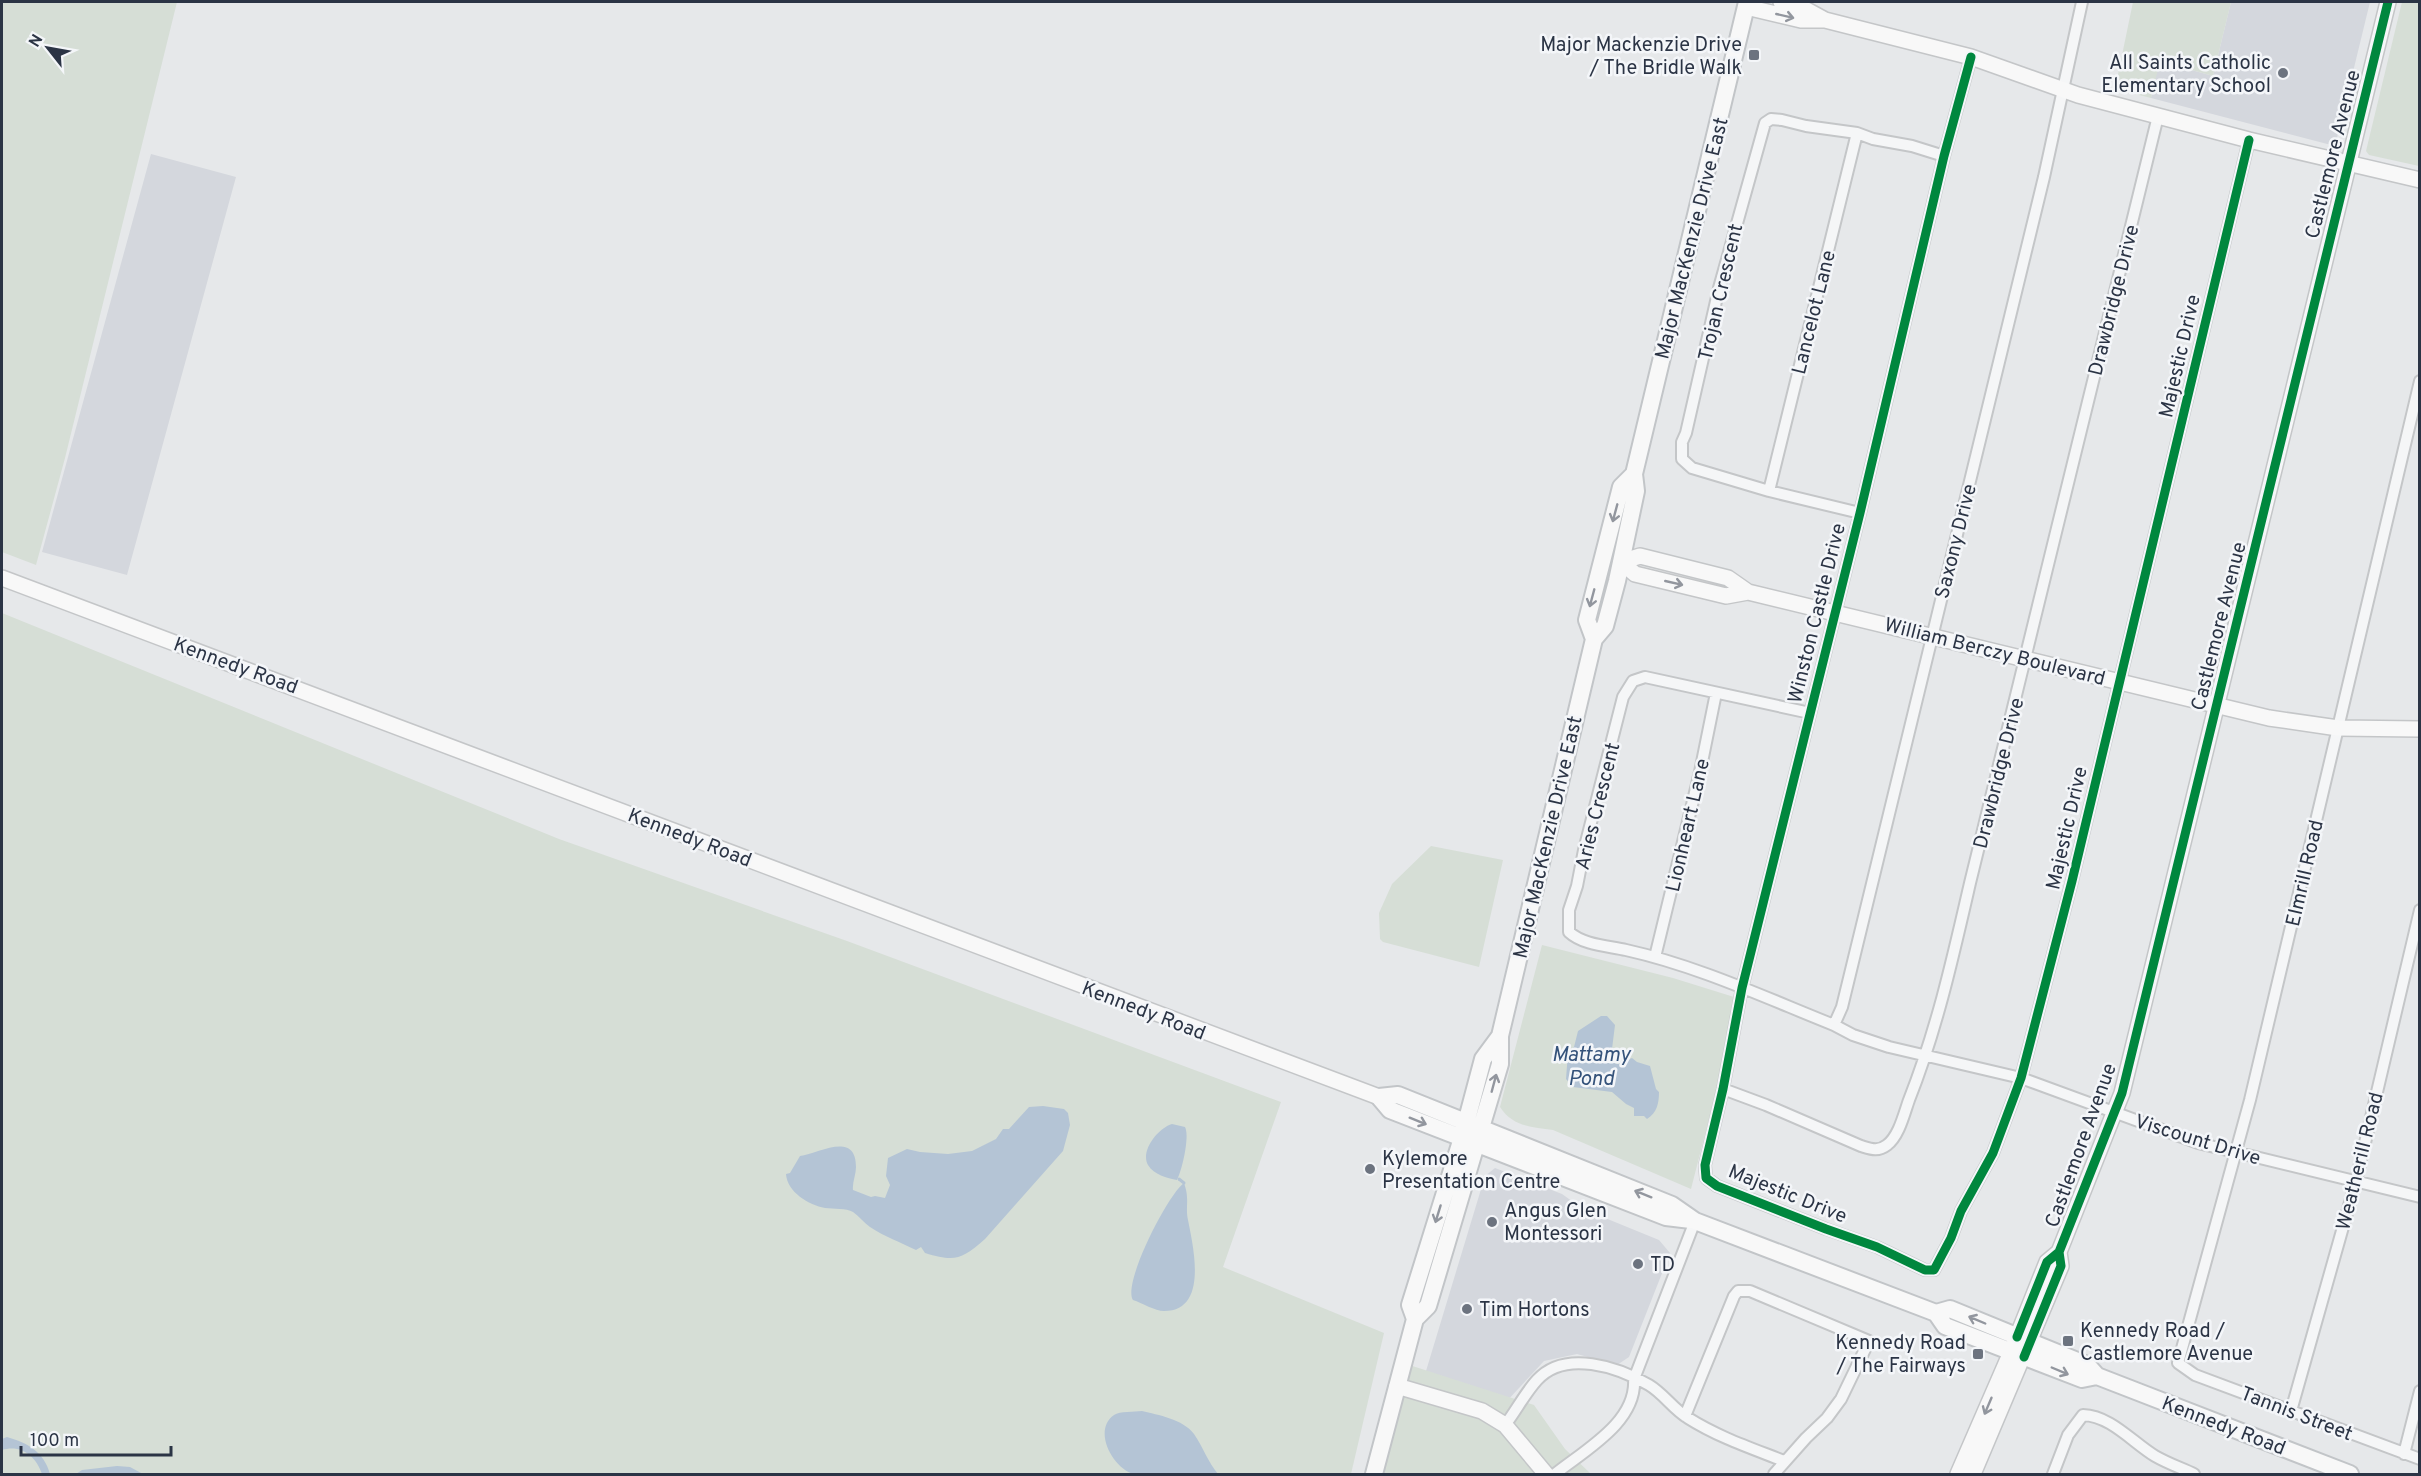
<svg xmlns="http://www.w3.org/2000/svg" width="2421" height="1476" viewBox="0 0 2421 1476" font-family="Overpass,sans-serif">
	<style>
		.built { fill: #d4d7dd }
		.green { fill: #d6ded6 }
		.water { fill: #b4c4d5 }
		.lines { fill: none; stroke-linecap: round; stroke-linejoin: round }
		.stream { stroke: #b4c4d5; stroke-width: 3 }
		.street-casing { stroke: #c4c6c8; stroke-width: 14 }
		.secondary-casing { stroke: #c4c6c8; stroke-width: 18 }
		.primary-casing { stroke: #c2c5c8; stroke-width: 20 }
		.street { stroke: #f5f6f7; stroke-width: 10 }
		.secondary { stroke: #f8f8f8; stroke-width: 15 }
		.primary { stroke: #f8f8f8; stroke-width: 16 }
		.cycleway-casing { stroke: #f4f6f9; stroke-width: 13 }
		.cycleway { stroke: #00873e; stroke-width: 9 }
		.oneway { stroke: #92969e }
		.poi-dot { fill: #6c737f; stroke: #f4f6f9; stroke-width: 2 }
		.labels { text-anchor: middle; stroke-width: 5; stroke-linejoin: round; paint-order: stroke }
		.poi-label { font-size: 20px; fill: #2b3445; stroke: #f4f6f9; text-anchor: start }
		.street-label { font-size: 20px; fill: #2b3445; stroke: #f4f6f9 }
		.water-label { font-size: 21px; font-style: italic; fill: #34527a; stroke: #f4f6f9 }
	</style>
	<rect width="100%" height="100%" fill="#e6e8ea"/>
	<path class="built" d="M2231 2H2370L2335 146 2151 98 2159 61 2213 76Z
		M151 154 236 177 127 575 42 552Z
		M1495 1168 1562 1194 1583 1209 1659 1240 1670 1253 1629 1357 1617 1365 1577 1354 1544 1361 1506 1402 1426 1371 1485 1176Z"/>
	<path class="green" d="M2 2H177L65 458 36 565 2 552Z
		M2133 2H2231L2213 76 2160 61 2151 98 2115 89Z
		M2402 2H2419V166L2369 155 2366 151Z
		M2 613 559 839 847 941 1281 1102 1223 1267 1384 1333 1351 1474H2Z
		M1431 846 1503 860 1479 967 1383 942 1380 939 1379 913 1392 884Z
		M1542 945 1673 978 1734 997 1717 1087 1691 1189 1553 1130C1532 1127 1513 1127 1500 1107Z
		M1400 1362 1534 1405 1565 1449 1591 1474H1371Z"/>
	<path class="water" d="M1601 1016H1607L1615 1025 1612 1049 1614 1063 1618 1064 1632 1058 1637 1062 1650 1066 1656 1089 1659 1092C1659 1103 1657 1113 1647 1119L1644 1116H1634V1108L1626 1104 1612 1092 1573 1087 1566 1079 1568 1052 1574 1047 1578 1031Z
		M1043 1106 1064 1109 1068 1113 1070 1125 1063 1151 985 1239C961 1260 955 1262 925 1253L921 1247 916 1250C900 1242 885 1237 870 1227 864 1223 859 1216 853 1212 846 1208 834 1209 825 1208 809 1205 787 1192 786 1174L790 1173 800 1156C818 1154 856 1130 856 1167 856 1175 852 1183 853 1190L871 1197 875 1196 885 1198 890 1185 886 1176 888 1158 907 1149 920 1152 948 1154 972 1151 996 1139 1003 1129H1009L1029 1107Z
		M1172 1124 1185 1127C1190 1136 1182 1171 1177 1180 1167 1178 1154 1175 1148 1165 1140 1151 1158 1128 1172 1124Z
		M1184 1183C1190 1200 1185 1206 1188 1220 1193 1246 1209 1311 1164 1311 1155 1311 1142 1303 1133 1300 1122 1284 1168 1194 1184 1183Z
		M1142 1411C1158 1415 1183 1419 1194 1434 1203 1447 1208 1462 1218 1474 1198 1475 1178 1474 1157 1474 1151 1474 1141 1476 1134 1474 1113 1469 1092 1430 1114 1415 1120 1411 1134 1412 1142 1411Z
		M7 1437C28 1443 44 1452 50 1474H42C36 1456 21 1444 2 1450V1439Z
		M117 1466 130 1467 143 1474H76L82 1470Z"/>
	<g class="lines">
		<path class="stream" d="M1179 1179 1184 1183"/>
		<g class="street-casing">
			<path id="street" d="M1971 57 1944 156 1860 513 1742 988 1723 1089 1705 1165 1706 1178 1717 1186 1826 1229 1877 1247 1925 1270H1934L1951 1238 1961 1211 1993 1153 2021 1078 2072 881 2249 140
				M2420 381 2250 1100 2178 1363 2195 1375 2420 1459
				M1769 491 1857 133
				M1860 513 1769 491 1692 468 1682 459V442L1686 433 1719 288 1765 123 1771 119 1782 120 1806 126 1857 133 1873 139 1912 146 1944 156
				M1810 713 1645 677 1633 681 1623 697 1584 850 1577 886 1569 910V932C1583 945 1608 946 1626 950 1698 966 1766 998 1834 1025L1853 1035 1889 1047 2021 1078 2198 1143 2420 1197
				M1655 957 1700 772 1716 693
				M1834 1025 1842 1007 2044 177 2082 2
				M1723 1089 1766 1105 1861 1146C1871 1149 1878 1152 1887 1145 1899 1136 1904 1114 1909 1100 1937 1029 1953 957 1970 883L2158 116
				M2291 1411 2356 1181 2420 910
				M1685 1416 1734 1296 1738 1291H1750L1869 1341 1841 1399 1827 1418 1806 1438 1774 1474
				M1505 1425C1516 1411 1525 1393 1537 1380 1565 1349 1618 1367 1649 1385 1664 1394 1673 1409 1688 1418 1718 1437 1751 1448 1784 1461
				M2404 1454 2420 1391
				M1555 1474C1585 1450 1637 1422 1634 1379L1695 1221
				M2053 1474 2068 1435 2083 1415C2111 1416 2132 1442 2155 1456 2167 1463 2181 1468 2194 1474"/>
		</g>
		<g class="secondary-casing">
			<path id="secondary" d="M1781 2 1803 8 1825 20 1971 57 2078 95 2249 140 2420 180
				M1746 7 1801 20H1822
				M2 578C461 749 919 925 1379 1097
				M1748 592 1726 596 1635 574 1621 562 1640 556 1728 578 1748 592 2269 718 2338 728 2420 729
				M1397 1386 1482 1411 1505 1425 1546 1474
				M1958 1474 2011 1352 2047 1262 2059 1252 2122 1093 2388 2
				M1973 1474 2061 1266 2059 1252"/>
		</g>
		<g class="primary-casing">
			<path id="primary" d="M1594 639 1587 620 1621 487 1634 474
				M1379 1097 1398 1095 1672 1205 1695 1221 1936 1313 1945 1326 2082 1379 2097 1376
				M1379 1097 1390 1110 1666 1217 1691 1220
				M1936 1313 1950 1309 2087 1365 2097 1376 2350 1474
				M1415 1319 1410 1305 1462 1138 1483 1059 1500 1036
				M1374 1474 1415 1319 1428 1306 1500 1064V1036L1594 639 1605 626 1617 581 1636 491 1634 474 1747 2"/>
		</g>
		<use href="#street" class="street"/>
		<use href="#secondary" class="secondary"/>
		<use href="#primary" class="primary"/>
		<g class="cycleway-casing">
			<path id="cycleway" d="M1971 57 1944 156 1860 513 1742 988 1723 1089 1705 1165 1706 1178 1717 1186 1826 1229 1877 1247 1925 1270H1934L1951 1238 1961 1211 1993 1153 2021 1078 2072 881 2249 140
				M2017 1337 2047 1262 2059 1252 2122 1093 2388 2
				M2024 1357 2061 1266 2059 1252"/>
		</g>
		<use href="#cycleway" class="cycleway"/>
	</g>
	<defs><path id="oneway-shaft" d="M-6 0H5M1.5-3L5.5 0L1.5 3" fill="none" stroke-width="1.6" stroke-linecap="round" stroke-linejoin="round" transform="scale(1.5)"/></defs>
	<g class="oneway">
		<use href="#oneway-shaft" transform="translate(1785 16) rotate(13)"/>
		<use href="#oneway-shaft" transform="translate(1615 513) rotate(105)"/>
		<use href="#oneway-shaft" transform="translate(1674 583) rotate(13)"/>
		<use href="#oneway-shaft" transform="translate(1592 598) rotate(105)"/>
		<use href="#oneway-shaft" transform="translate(1494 1083) rotate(-75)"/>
		<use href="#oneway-shaft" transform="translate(1418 1121) rotate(22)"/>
		<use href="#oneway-shaft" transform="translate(1643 1194) rotate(-158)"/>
		<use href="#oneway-shaft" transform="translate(1438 1214) rotate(107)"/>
		<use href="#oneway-shaft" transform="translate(1977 1320) rotate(-157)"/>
		<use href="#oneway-shaft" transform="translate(2060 1371) rotate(23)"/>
		<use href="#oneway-shaft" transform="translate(1988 1406) rotate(113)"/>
	</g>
	<g class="poi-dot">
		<rect x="1748" y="49" width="12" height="12" rx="3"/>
		<circle cx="2283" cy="73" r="6"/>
		<circle cx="1370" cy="1169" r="6"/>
		<circle cx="1492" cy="1222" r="6"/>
		<circle cx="1638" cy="1264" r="6"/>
		<circle cx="1467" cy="1309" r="6"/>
		<rect x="2062" y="1335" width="12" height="12" rx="3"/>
		<rect x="1972" y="1348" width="12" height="12" rx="3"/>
	</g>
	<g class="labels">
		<g class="poi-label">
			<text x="1742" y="51" text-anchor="end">Major Mackenzie Drive<tspan x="1742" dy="23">/ The Bridle Walk</tspan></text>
			<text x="2271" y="69" text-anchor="end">All Saints Catholic<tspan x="2271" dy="23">Elementary School</tspan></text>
			<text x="1382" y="1165">Kylemore<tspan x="1382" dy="23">Presentation Centre</tspan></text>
			<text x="1504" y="1217">Angus Glen<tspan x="1504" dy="23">Montessori</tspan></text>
			<text x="1650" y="1271">TD</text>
			<text x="1479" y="1316">Tim Hortons</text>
			<text x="2080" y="1337">Kennedy Road /<tspan x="2080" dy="23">Castlemore Avenue</tspan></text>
			<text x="1966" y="1349" text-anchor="end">Kennedy Road<tspan x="1966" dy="23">/ The Fairways</tspan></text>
		</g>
		<g class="street-label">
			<text transform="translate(2332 154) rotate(-76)" y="7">Castlemore Avenue</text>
			<text transform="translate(1691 238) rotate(-76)" y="7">Major MacKenzie Drive East</text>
			<text transform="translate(1720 292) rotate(-77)" y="7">Trojan Crescent</text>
			<text transform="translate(2113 300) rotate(-76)" y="7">Drawbridge Drive</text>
			<text transform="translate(1813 312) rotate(-76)" y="7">Lancelot Lane</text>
			<text transform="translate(2179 356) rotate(-77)" y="7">Majestic Drive</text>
			<text transform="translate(1955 541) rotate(-76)" y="7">Saxony Drive</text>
			<text transform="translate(1816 613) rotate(-76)" y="7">Winston Castle Drive</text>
			<text transform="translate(2218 626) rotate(-76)" y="7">Castlemore Avenue</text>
			<text transform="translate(1995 651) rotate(14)" y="7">William Berczy Boulevard</text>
			<text transform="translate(236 665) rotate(20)" y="7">Kennedy Road</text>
			<text transform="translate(1998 773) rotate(-76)" y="7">Drawbridge Drive</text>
			<text transform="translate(1597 806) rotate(-76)" y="7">Aries Crescent</text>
			<text transform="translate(1687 825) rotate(-77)" y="7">Lionheart Lane</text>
			<text transform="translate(2066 828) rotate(-77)" y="7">Majestic Drive</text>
			<text transform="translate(690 837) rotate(21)" y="7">Kennedy Road</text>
			<text transform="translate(1547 837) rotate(-77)" y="7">Major MacKenzie Drive East</text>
			<text transform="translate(2304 873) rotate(-77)" y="7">Elmrill Road</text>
			<text transform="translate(1144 1010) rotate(21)" y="7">Kennedy Road</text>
			<text transform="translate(2198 1139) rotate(17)" y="7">Viscount Drive</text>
			<text transform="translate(2080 1145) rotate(-70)" y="7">Castlemore Avenue</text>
			<text transform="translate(2359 1161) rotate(-76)" y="7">Weatherill Road</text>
			<text transform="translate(1788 1193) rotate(22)" y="7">Majestic Drive</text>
			<text transform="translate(2297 1413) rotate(21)" y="7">Tannis Street</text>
			<text transform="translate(2224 1425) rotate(21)" y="7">Kennedy Road</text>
		</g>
		<g class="water-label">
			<text x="1591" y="1061">Mattamy<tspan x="1591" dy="24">Pond</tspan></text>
		</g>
	</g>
	<rect width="2421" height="1476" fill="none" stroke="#2b3445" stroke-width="6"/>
	<g transform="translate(48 48) rotate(301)" stroke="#f4f6f9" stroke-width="4.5" paint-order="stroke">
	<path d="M0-4.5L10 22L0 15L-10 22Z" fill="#2b3445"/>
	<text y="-9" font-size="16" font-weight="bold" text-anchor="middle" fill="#2b3445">N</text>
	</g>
	<path d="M21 1446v9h150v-9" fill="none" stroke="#2b3445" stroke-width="3"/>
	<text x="30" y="1446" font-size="18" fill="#2b3445" stroke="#f4f6f9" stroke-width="4.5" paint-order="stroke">100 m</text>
</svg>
